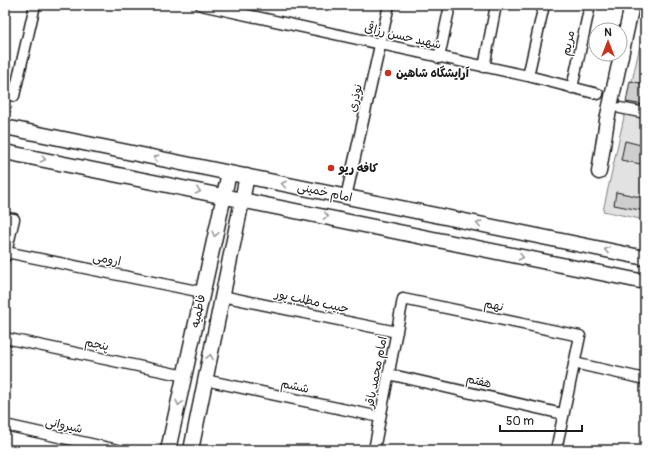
<svg xmlns="http://www.w3.org/2000/svg" width="650" height="455" viewBox="0 0 650 455" font-family="Pangolin,'Playpen Sans Arabic',sans-serif">
	<style>
		.green { fill: #e2e2e2; stroke: #7f7f7f }
		.building { fill: #cecece; stroke: #1c1c1c }
		.lines { fill: none; stroke-linecap: round; stroke-linejoin: round }
		.street-casing { stroke: #1c1c1c; stroke-width: 13 }
		.secondary-casing { stroke: #1c1c1c; stroke-width: 17 }
		.path { stroke: #1c1c1c; stroke-width: 2; stroke-dasharray: 1 3; stroke-linecap: butt }
		.street { stroke: #fff; stroke-width: 10 }
		.secondary { stroke: #fff; stroke-width: 14 }
		.oneway { stroke: #999 }
		.poi-dot { fill: #c8321e; stroke: #fff; stroke-width: 1.5 }
		.labels { text-anchor: middle; stroke-width: 3; stroke-linejoin: round; paint-order: stroke }
		.street-label { font-size: 12px; fill: #1c1c1c; stroke: #fff }
		.poi-label { font-size: 12px; font-weight: bold; fill: #1c1c1c; stroke: #fff; text-anchor: start }
	</style>
	<rect width="100%" height="100%" fill="#fff"/>
	<filter id="ink" filterUnits="userSpaceOnUse"><feTurbulence type="fractalNoise" baseFrequency=".025" numOctaves="2"/><feDisplacementMap in="SourceGraphic" scale="8" xChannelSelector="R" yChannelSelector="G"/><feConvolveMatrix kernelMatrix="1 2 1 2 8 2 1 2 1" color-interpolation-filters="sRGB"/></filter>
	<g filter="url(#ink)">
		<path class="green" d="M645 23V220L603 211Z"/>
		<path class="building" d="M630 81 645 84V105L626 102Z
			M625 141 645 146V165L621 160Z
			M616 192 645 198V211L614 205Z"/>
		<g class="lines">
			<g class="street-casing">
				<path id="street" d="M201 5 528 76 598 94
					M439 58 450 5
					M484 67 496 5
					M528 76 544 5
					M572 88 590 5
					M14 96 35 5
					M620 108 645 113
					M346 197 389 5
					M5 218 14 219 5 257
					M6 252 202 292
					M222 296 397 332
					M5 338 185 376
					M574 363 645 379
					M388 374 563 414
					M205 380 380 417
					M5 425 118 450
					M374 450 403 299 580 336 556 450"/>
			</g>
			<g class="secondary-casing">
				<path id="secondary" d="M5 127 645 258
					M5 152 645 282
					M599 172 607 120 632 5
					M168 450 229 173
					M191 450 247 176"/>
			</g>
			<path class="path" d="M9 116 12 105"/>
			<use href="#street" class="street"/>
			<use href="#secondary" class="secondary"/>
		</g>
		<defs><path id="oneway-chevron" d="M-2-3.5L2.5 0L-2 3.5" fill="none" stroke-width="1.6" stroke-linecap="round" stroke-linejoin="round"/></defs>
		<g class="oneway">
			<use href="#oneway-chevron" transform="translate(156 158) rotate(-168)"/>
			<use href="#oneway-chevron" transform="translate(43 159) rotate(12)"/>
			<use href="#oneway-chevron" transform="translate(284 184) rotate(-168)"/>
			<use href="#oneway-chevron" transform="translate(198 191) rotate(12)"/>
			<use href="#oneway-chevron" transform="translate(326 216) rotate(12)"/>
			<use href="#oneway-chevron" transform="translate(479 224) rotate(-168)"/>
			<use href="#oneway-chevron" transform="translate(215 234) rotate(103)"/>
			<use href="#oneway-chevron" transform="translate(607 250) rotate(-168)"/>
			<use href="#oneway-chevron" transform="translate(521 257) rotate(12)"/>
			<use href="#oneway-chevron" transform="translate(210 357) rotate(-78)"/>
			<use href="#oneway-chevron" transform="translate(179 403) rotate(102)"/>
		</g>
	</g>
	<g class="poi-dot">
		<circle cx="388" cy="73" r="4"/>
		<circle cx="331" cy="168" r="4"/>
	</g>
	<g class="labels">
		<g class="street-label">
			<text transform="translate(403 36) rotate(13)" y="4">شهید حسن رزاقی</text>
			<text transform="translate(568 43) rotate(-78)" y="4">مریم</text>
			<text transform="translate(355 98) rotate(-77)" y="4">نوذری</text>
			<text transform="translate(325 192) rotate(12)" y="4">امام خمینی</text>
			<text transform="translate(107 259) rotate(11)" y="4">ارومی</text>
			<text transform="translate(312 301) rotate(12)" y="4">حبیب مطلب پور</text>
			<text transform="translate(494 305) rotate(12)" y="4">نهم</text>
			<text transform="translate(198 311) rotate(-78)" y="4">فاطمیه</text>
			<text transform="translate(97 344) rotate(12)" y="4">پنجم</text>
			<text transform="translate(376 372) rotate(-79)" y="4">امام محمد باقر</text>
			<text transform="translate(479 381) rotate(13)" y="4">هفتم</text>
			<text transform="translate(295 386) rotate(12)" y="4">ششم</text>
			<text transform="translate(64 425) rotate(12)" y="4">شیروانی</text>
		</g>
		<g class="poi-label">
			<text x="396" y="77">آرایشگاه شاهین</text>
			<text x="339" y="172">کافه ریو</text>
		</g>
	</g>
	<rect width="650" height="455" fill="none" stroke="#fff" stroke-width="20"/>
	<rect x="10" y="10" width="630" height="435" fill="none" stroke="#1c1c1c" stroke-width="1.5" filter="url(#ink)"/>
	<g transform="translate(608 42)"><circle r="19" fill="#ffffff" stroke="#a4a4a4"/>
	<path d="M0-3L7 15L0 10L-7 15Z" fill="#c8321e"/>
	<text y="-6" font-size="11" font-weight="bold" text-anchor="middle" fill="#1c1c1c">N</text>
	</g>
	<path d="M500 425v6h82v-6" fill="none" stroke="#1c1c1c" stroke-width="2"/>
	<text x="506" y="425" font-size="12" fill="#1c1c1c" stroke="#ffffff" stroke-width="3" paint-order="stroke">50 m</text>
</svg>
